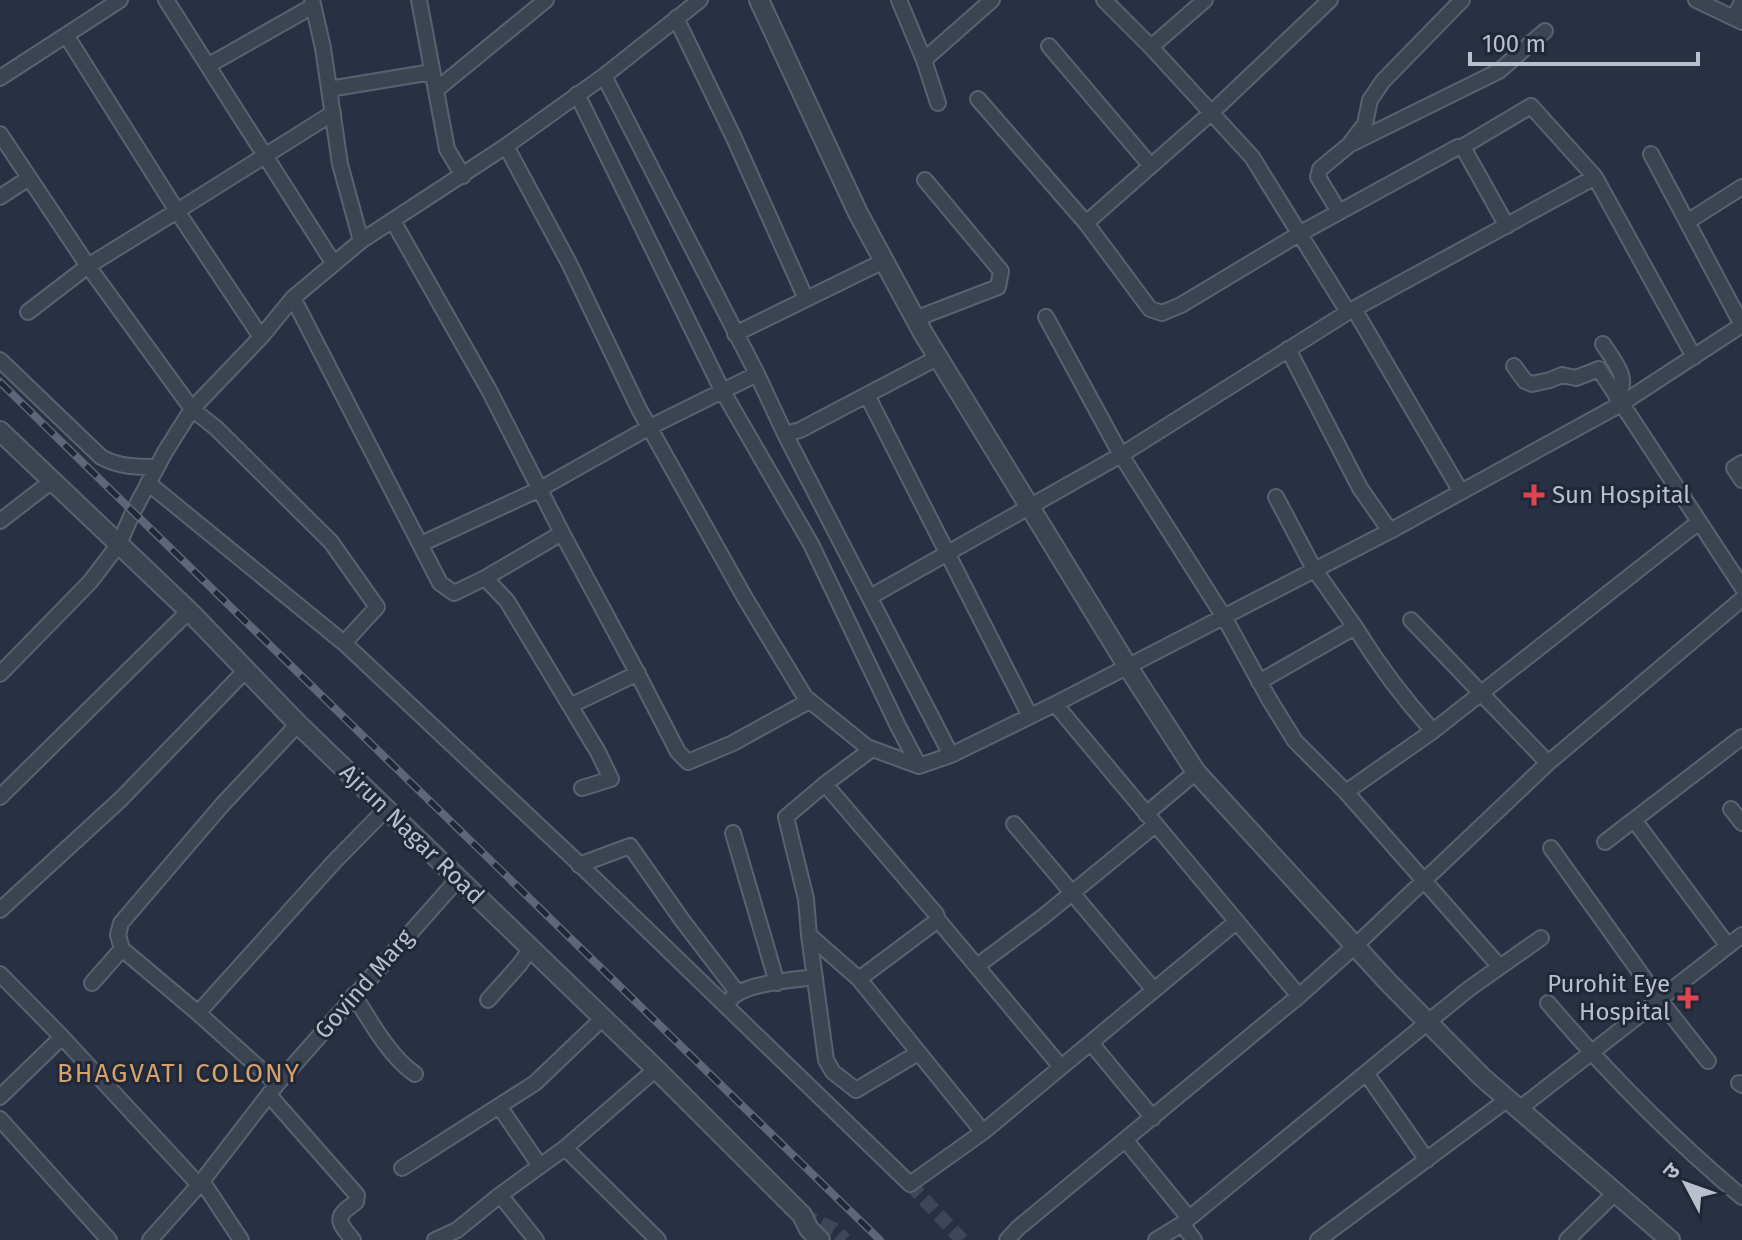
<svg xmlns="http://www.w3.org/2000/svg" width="1742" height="1240" viewBox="0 0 1742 1240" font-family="'Fira Sans','Noto Sans Devanagari',sans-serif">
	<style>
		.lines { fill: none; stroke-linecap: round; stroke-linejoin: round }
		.minor-tunnel { stroke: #3e4658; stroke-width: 14; stroke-dasharray: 14 7; stroke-linecap: butt }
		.minor-casing { stroke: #5a6170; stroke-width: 18 }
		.tertiary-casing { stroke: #5a6170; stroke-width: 22 }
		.minor { stroke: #3c4452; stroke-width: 14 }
		.tertiary { stroke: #3c4452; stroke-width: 18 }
		.rail-casing { stroke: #5e6779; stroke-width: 8 }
		.rail { stroke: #202838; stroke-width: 5; stroke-dasharray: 15; stroke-linecap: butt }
		.health-dot { fill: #e0444e; stroke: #202838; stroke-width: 3 }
		.labels { text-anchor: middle; stroke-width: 6; stroke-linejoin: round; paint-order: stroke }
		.poi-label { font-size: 24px; fill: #b9bfcc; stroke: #202838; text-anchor: start }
		.street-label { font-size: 24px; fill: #b9bfcc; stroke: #202838 }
		.neighbourhood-label { font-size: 26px; letter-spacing: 2px; fill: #d5a16c; stroke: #202838 }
	</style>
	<rect width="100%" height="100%" fill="#283143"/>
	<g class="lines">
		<path class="minor-tunnel" d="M910 1184 962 1240
			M802 1215 834 1229 845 1240"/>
		<g class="minor-casing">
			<path id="minor" d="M166 0 334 264
				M312 0 323 48 340 164 361 241
				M419 0 447 149 463 176
				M899 0 924 60 938 103
				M1104 0 1151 47 1252 157 1348 312
				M1696 0 1742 22
				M676 18 734 138 806 299
				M1734 18 1742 2
				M66 35 177 211 88 266 192 409 216 428 331 542 377 607 344 643
				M1049 46 1151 166
				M1151 47 1205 0
				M924 60 992 0
				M209 65 313 6
				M604 76 757 374 785 434 800 430 937 358
				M0 78 120 0
				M329 89 432 72
				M436 90 546 0
				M577 94 722 390 811 544 897 724 919 766
				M978 99 1086 223 1150 309 1162 313 1181 305 1299 234 1458 147H1462L1465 151 1507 226
				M0 134 88 266 28 312
				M1353 143 1499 71 1545 31
				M506 146 569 263 639 409 745 598 805 697 867 747 919 766 951 755 1055 704 1390 531 1621 404 1742 325
				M1462 147 1531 106 1595 177
				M1651 154 1742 325
				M0 197 29 178
				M1339 212 1318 177 1320 169 1349 145 1365 124 1370 100 1383 81 1462 0
				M393 221 489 390 562 533 632 663 678 752 688 762 733 743 809 701
				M1687 222 1742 187
				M1086 223 1211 113 1330 0
				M293 298 440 583 454 593 485 578
				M1354 309 1461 492
				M1046 317 1121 455 1224 617 1269 699 1295 741 1346 792 1500 967
				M915 319 998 287 1001 271 925 180
				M735 334 884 261
				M261 337 177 211 333 113
				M1603 344C1613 360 1632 380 1616 396
				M1288 349 1360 488 1390 531
				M0 360 101 457C119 467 137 467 157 467
				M1514 366 1525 381 1532 384 1550 380 1562 375 1576 378 1599 369 1742 587
				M867 395 1030 716
				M785 434 951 755
				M1742 463 1734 468 1742 480
				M148 483 344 643 572 857 910 1184 983 1132
				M0 521 52 481
				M562 533 485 578 507 601 598 752 611 779 582 788
				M421 544 540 489 650 427 757 374
				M870 597 1121 455 1348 312 1595 177 1694 357
				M1411 620 1548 763
				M1355 627C1379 666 1402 697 1433 731L1699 522
				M0 674 90 582 119 544 133 512 165 452 192 409 261 337 293 298 361 241 506 146 604 76 700 0
				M1259 682 1355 627 1314 569 1276 497
				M1055 704 1299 996
				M570 706 638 673
				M872 749 825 784 936 914 938 920
				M825 784 786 817 806 899 809 935 859 979
				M1346 792 1433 731
				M0 797 189 611
				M1731 809 1742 823
				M1146 814 1196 772
				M1634 820 1728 946
				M1014 824 1154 990
				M733 833 777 983
				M1605 842 1742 737
				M1551 848 1659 999 1708 1061
				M579 865 630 846 682 920 737 992
				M0 910 121 799 246 670
				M809 935 826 1060 833 1072 856 1090 918 1053
				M977 966 1044 916 1155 825
				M0 974 62 1037 199 1185
				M92 983 122 949
				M354 995C370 1021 390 1057 415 1074
				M731 999C744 983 794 980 815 977
				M488 1000 520 964 531 948
				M1548 1003C1606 1071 1673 1139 1742 1197
				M198 1013 334 862 387 808
				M1091 1043 1153 1118
				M1061 1067 938 920 859 979 983 1132 1236 922
				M1366 1073 1427 1160
				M1739 1083 1742 1085
				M277 1084 198 1013 122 949 118 935 121 923 222 805 298 724
				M269 1095 357 1195 356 1202C335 1217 336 1220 353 1240
				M0 1097 62 1037
				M499 1106 540 1166
				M1519 1109 1742 935
				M0 1119 109 1240
				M1126 1141 1189 1218
				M565 1148 658 1240
				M402 1168 535 1083 603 1018
				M202 1181 241 1240
				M1182 1224 1194 1240
				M150 1240 199 1185 277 1084 458 879
				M435 1240 457 1230 500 1195
				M536 1240 500 1195 565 1148 656 1069
				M1007 1240 1018 1228 1299 996 1355 946 1548 763 1742 599
				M1156 1240 1182 1224 1428 1022 1470 988 1541 938
				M1318 1240 1508 1099
				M1567 1240 1616 1192"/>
		</g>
		<g class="tertiary-casing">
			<path id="tertiary" d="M759 0 858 213 923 333 1128 667 1196 772 1388 982 1482 1077 1670 1240
				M0 431 189 611 298 724 656 1069 802 1215 809 1229 820 1240"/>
		</g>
		<use href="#minor" class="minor"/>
		<use href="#tertiary" class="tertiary"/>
		<g class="rail-casing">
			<path id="rail" d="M0 382 880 1240"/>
		</g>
		<use href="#rail" class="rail"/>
	</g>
	<g class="health-dot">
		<path d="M1530 483h8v8h8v8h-8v8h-8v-8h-8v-8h8z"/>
		<path d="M1684 986h8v8h8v8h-8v8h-8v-8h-8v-8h8z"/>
	</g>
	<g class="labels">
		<g class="poi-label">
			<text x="1552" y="503">Sun Hospital</text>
			<text x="1670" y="992" text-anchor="end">Purohit Eye<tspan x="1670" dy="28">Hospital</tspan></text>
		</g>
		<g class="street-label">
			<text transform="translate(412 834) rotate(44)" y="8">Ajrun Nagar Road</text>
			<text transform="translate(364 984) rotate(-49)" y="8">Govind Marg</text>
		</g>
		<g class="neighbourhood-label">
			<text x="179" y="1082">BHAGVATI COLONY</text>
		</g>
	</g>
	<g transform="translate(1686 1184) rotate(311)" stroke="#202838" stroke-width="6" paint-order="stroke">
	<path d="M0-6L14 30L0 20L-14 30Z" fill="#b9bfcc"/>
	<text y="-12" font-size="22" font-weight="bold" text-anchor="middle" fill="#b9bfcc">उ</text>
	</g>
	<path d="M1470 52v12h228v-12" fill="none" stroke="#b9bfcc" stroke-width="4"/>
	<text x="1482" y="52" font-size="24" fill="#b9bfcc" stroke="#202838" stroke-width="6" paint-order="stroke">100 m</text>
</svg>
